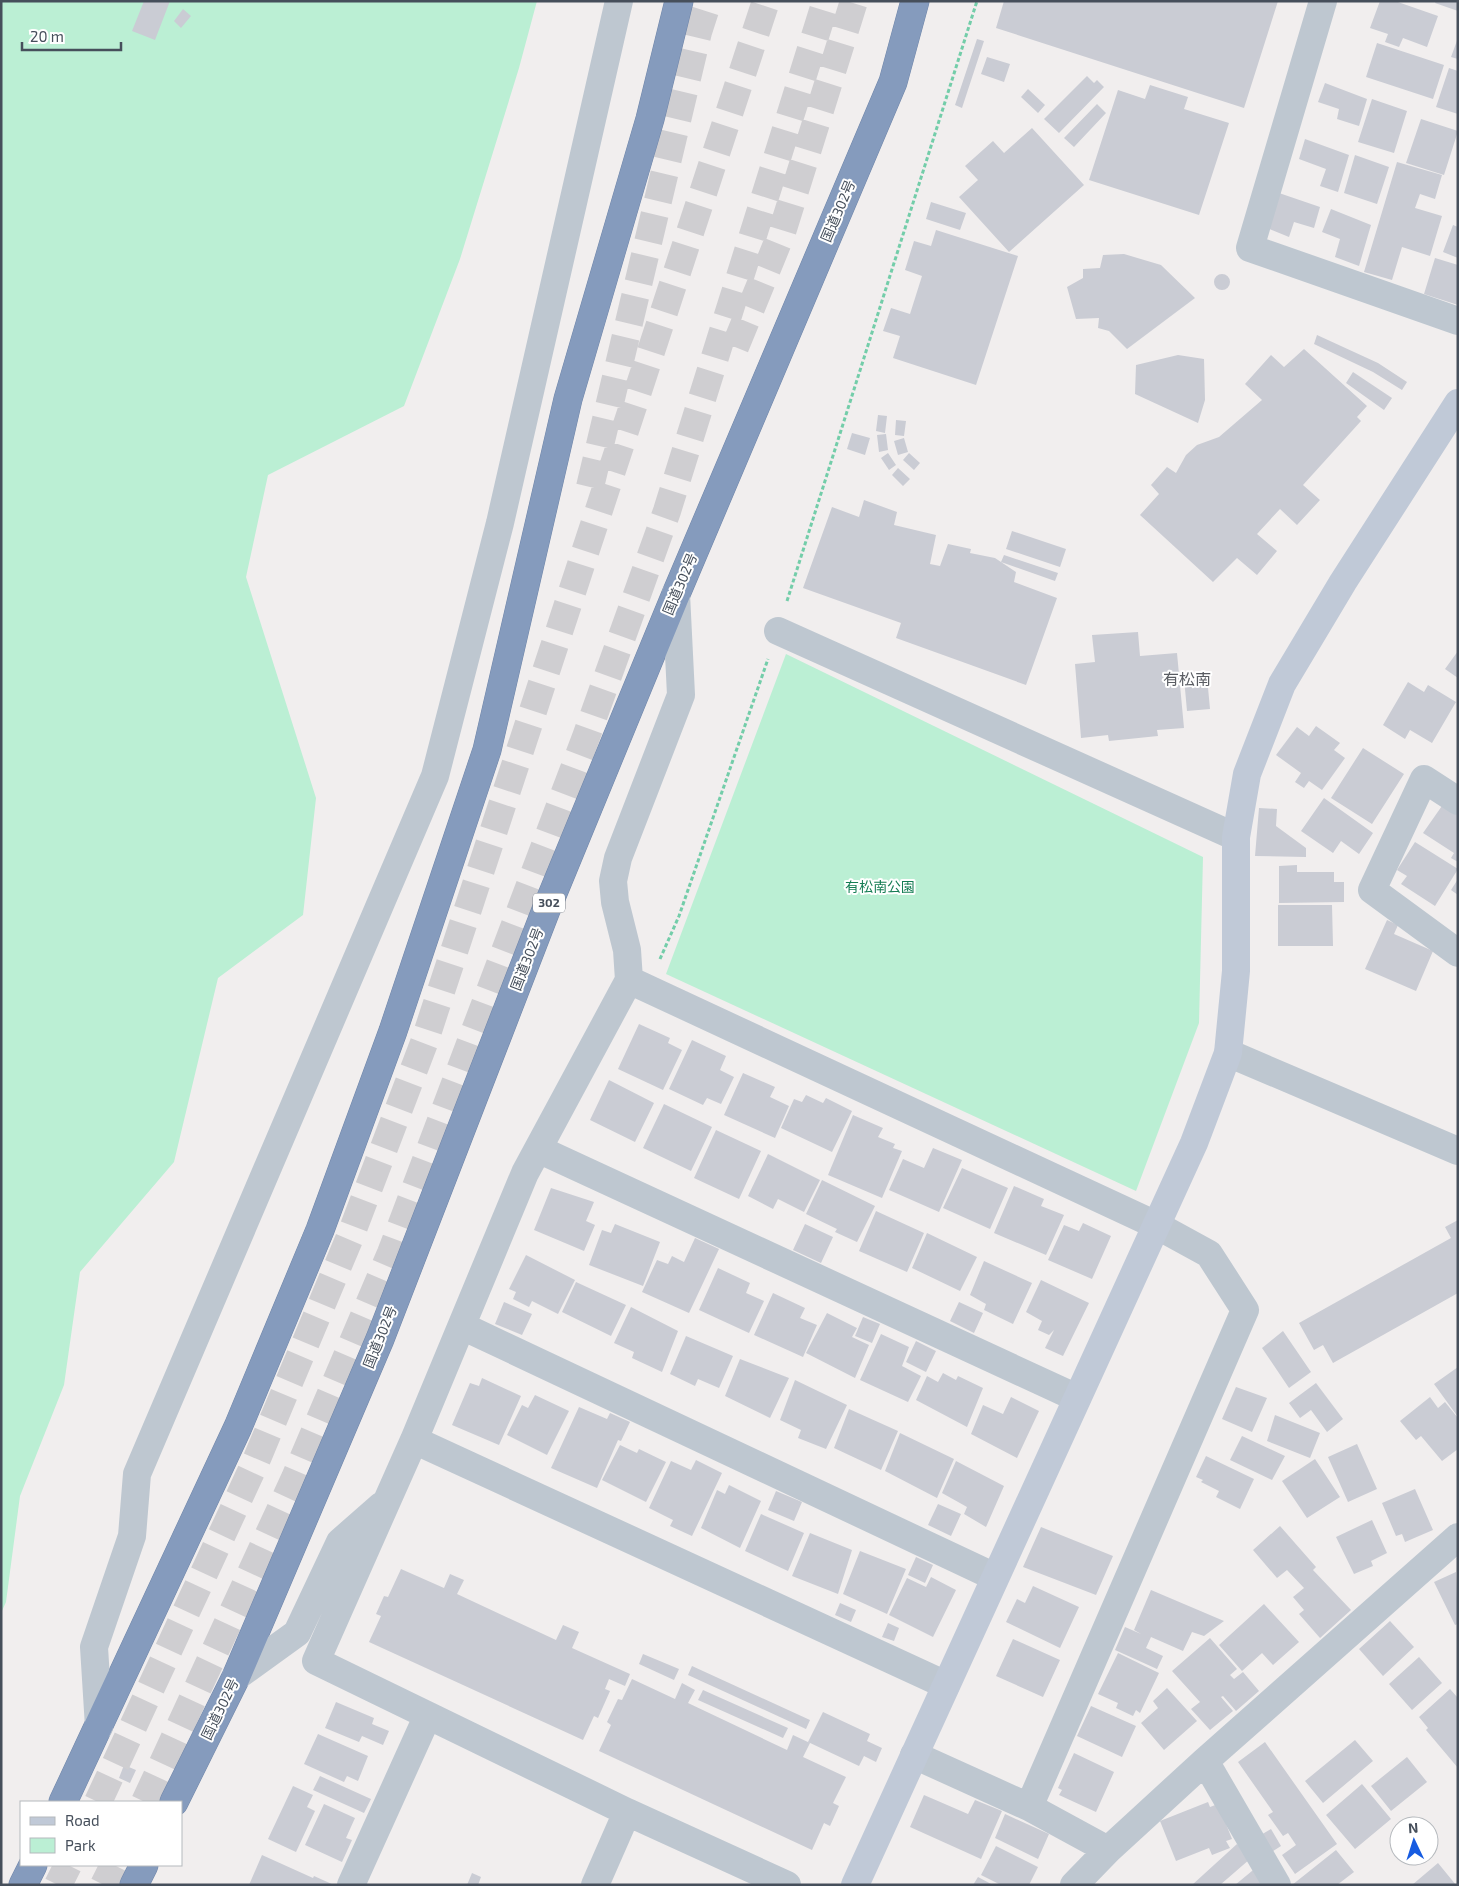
<svg xmlns="http://www.w3.org/2000/svg" width="1459" height="1886" viewBox="0 0 1459 1886" font-family="'Exo 2','Noto Sans JP',sans-serif">
	<style>
		.green { fill: #bbefd4 }
		.building { fill: #caccd4 }
		.lines { fill: none; stroke-linecap: round; stroke-linejoin: round }
		.highway-tunnel { stroke: #cfced1; stroke-width: 28; stroke-dasharray: 28 14; stroke-linecap: butt }
		.highway-casing { stroke: #7086a9; stroke-width: 29 }
		.path { stroke: #73cda9; stroke-width: 3; stroke-dasharray: 4 2.5; stroke-linecap: butt }
		.street { stroke: #bec7d0; stroke-width: 28 }
		.secondary { stroke: #c0c9d7; stroke-width: 28 }
		.highway { stroke: #859bbd; stroke-width: 28 }
		.labels { text-anchor: middle; stroke-width: 4; stroke-linejoin: round; paint-order: stroke }
		.shield { fill: #fff; stroke: #7e848c; stroke-width: 1 }
		.shield-label { font-size: 12px; font-weight: bold; fill: #464f5b }
		.street-label { font-size: 14px; fill: #464f5b; stroke: #fff }
		.park-label { font-size: 14px; fill: #167d54; stroke: #fff }
		.quarter-label { font-size: 16px; fill: #5a5d63; stroke: #fff }
	</style>
	<rect width="100%" height="100%" fill="#f1eeee"/>
	<path class="green" d="M1 1H537L519 68 460 259 404 406 268 475 246 577 316 798 303 915 218 978 174 1162 80 1272 64 1385 20 1496 6 1602 1 1613Z
		M786 654 1203 857 1199 1023 1136 1191 666 974Z"/>
	<path class="building" d="M144 1H170L155 40 132 31Z
		M1004 1H1278L1244 108 996 28Z
		M1380 1H1395L1438 16 1427 47 1403 38 1399 47 1385 42 1388 34 1370 28Z
		M1436 1H1458V11L1435 3Z
		M183 9 191 16 181 28 174 21Z
		M1458 38V59L1451 57Z
		M977 39 984 41 962 108 955 105Z
		M1377 43 1444 65 1433 99 1366 77Z
		M987 57 1010 64 1004 82 981 74Z
		M1449 68 1458 71V114L1436 107Z
		M1087 76 1094 83 1097 80 1104 87 1059 133 1044 119Z
		M1325 83 1367 99 1359 126 1337 119 1339 109 1318 102Z
		M1150 85 1188 97 1184 109 1229 123 1199 215 1089 180 1118 90 1145 99Z
		M1028 89 1045 105 1038 113 1021 97Z
		M1372 99 1407 111 1394 153 1358 142Z
		M1097 104 1106 113 1074 147 1064 138Z
		M1421 119 1458 131 1444 175 1406 163Z
		M1032 128 1084 185 1009 252 959 197 978 180 965 166 993 141 1004 153Z
		M1305 139 1349 155 1338 192 1320 186 1326 169 1299 159Z
		M1355 155 1389 167 1377 204 1344 193Z
		M1397 162 1442 175 1435 199 1420 194 1415 208 1442 216 1430 256 1402 247 1392 280 1364 272Z
		M1279 193 1320 207 1314 228 1294 222 1289 237 1267 228Z
		M931 202 966 213 960 230 926 219Z
		M1331 209 1371 225 1359 266 1335 257 1340 239 1322 232Z
		M1453 225 1458 227V258L1443 252Z
		M936 230 1018 256 976 385 893 358 900 336 883 331 891 308 910 314 922 276 905 270 914 241 931 246Z
		M1124 254 1161 265 1195 298 1127 349 1109 331 1098 328 1099 318 1076 319 1067 287 1083 278V269L1100 268 1103 255Z
		M1435 258 1458 265V305L1424 294Z
		M1214 282a8 8 0 1 1 16 0a8 8 0 1 1-16 0Z
		M1317 335 1378 363 1407 382 1402 390 1373 372 1314 344Z
		M1304 349 1367 406 1357 417 1361 421 1303 485 1320 500 1297 525 1280 509 1257 534 1277 551 1257 575 1237 558 1213 582 1140 515 1159 494 1151 485 1167 467 1176 473 1186 455 1197 445 1219 437 1262 400 1245 384 1271 355 1284 367Z
		M1178 355 1204 359 1205 400 1198 423 1135 394 1136 365Z
		M1353 372 1392 398 1384 410 1346 383Z
		M878 415 887 416 885 433 876 431Z
		M896 420 906 421 904 436 895 435Z
		M852 433 870 438 865 455 847 449Z
		M886 434 888 450 879 452 877 435Z
		M904 438 908 452 898 455 894 441Z
		M888 453 896 465 889 470 881 458Z
		M909 453 920 463 914 470 903 460Z
		M898 468 910 479 903 486 892 475Z
		M864 500 897 512 894 525 936 535 930 564 940 566 948 544 971 549 970 553 995 558 1016 572 1014 582 1057 598 1026 685 896 638 901 623 803 588 832 507 859 517Z
		M1012 531 1066 549 1060 567 1006 549Z
		M1004 555 1058 573 1055 581 1001 562Z
		M1138 632 1140 656 1177 653 1184 728 1157 730 1158 736 1109 741 1108 735 1081 738 1075 664 1095 662 1092 635Z
		M1458 651V678L1445 669Z
		M1207 677 1210 709 1187 711 1184 678Z
		M1408 682 1424 692 1428 685 1456 702 1432 743 1410 730 1405 739 1383 725Z
		M1316 726 1340 743 1334 750 1345 758 1322 790 1309 781 1304 788 1295 782 1301 773 1276 755 1297 727 1309 736Z
		M1363 748 1404 774 1372 824 1331 798Z
		M1324 798 1373 833 1359 854 1341 841 1333 853 1301 831Z
		M1444 803 1458 812V862L1451 858 1454 853 1423 833Z
		M1259 808 1277 809 1276 826 1306 848V857L1255 856Z
		M1415 842 1458 869 1435 906 1401 884 1407 876 1397 870Z
		M1297 865V872H1334V882H1344V902L1279 903V866Z
		M1458 879V895L1451 890Z
		M1278 905H1332L1333 946H1278Z
		M1387 920 1398 925 1394 934 1433 951 1416 991 1365 969Z
		M639 1024 670 1038 668 1043 682 1050 663 1090 618 1069Z
		M692 1040 726 1056 720 1070 734 1077 721 1104 707 1098 703 1105 669 1089Z
		M743 1073 775 1087 770 1097 789 1106 775 1138 724 1115Z
		M609 1080 654 1103 635 1142 590 1120Z
		M806 1095 823 1103 826 1098 852 1111 832 1152 781 1128 794 1099 802 1102Z
		M664 1104 712 1127 691 1171 643 1148Z
		M853 1115 883 1128 878 1137 895 1144 893 1148 902 1151 882 1198 828 1175Z
		M716 1130 761 1151 739 1199 694 1178Z
		M933 1148 962 1160 939 1212 889 1190 903 1159 924 1168Z
		M768 1154 820 1180 804 1212 778 1199 773 1209 748 1196Z
		M962 1168 1008 1188 990 1229 943 1208Z
		M822 1180 875 1206 857 1242 835 1232 837 1229 806 1214Z
		M1014 1186 1044 1199 1041 1206 1064 1215 1046 1255 994 1233Z
		M551 1188 594 1202 586 1221 595 1225 584 1251 534 1230Z
		M876 1211 924 1233 907 1272 859 1251Z
		M1458 1220V1293L1333 1363 1323 1345 1314 1350 1299 1323 1451 1238 1445 1227Z
		M1083 1223 1111 1236 1092 1279 1048 1260 1064 1225 1079 1231Z
		M615 1224 660 1242 643 1286 589 1265 602 1230 611 1233Z
		M805 1224 833 1237 821 1263 793 1250Z
		M927 1233 977 1257 960 1291 912 1268Z
		M695 1238 719 1249 689 1313 642 1292 657 1260 668 1264 672 1256 684 1262Z
		M526 1255 575 1280 558 1314 532 1301 529 1307 513 1299 516 1292 509 1289Z
		M984 1261 1032 1283 1013 1324 984 1310 986 1304 970 1295Z
		M718 1268 750 1283 746 1293 764 1301 749 1333 699 1310Z
		M1041 1280 1089 1303 1063 1356 1045 1348 1054 1330 1049 1335 1038 1330 1042 1321 1026 1312Z
		M576 1282 626 1305 611 1336 562 1312Z
		M773 1293 805 1308 800 1318 817 1325 803 1357 754 1335Z
		M504 1302 532 1314 522 1335 495 1324Z
		M959 1302 983 1313 974 1333 950 1321Z
		M631 1307 678 1331 662 1372 632 1358 634 1352 614 1343Z
		M827 1313 857 1328 852 1337 869 1345 855 1378 806 1353Z
		M863 1317 880 1324 872 1343 855 1336Z
		M1283 1331 1311 1372 1289 1388 1262 1348Z
		M881 1334 909 1347 902 1366 921 1376 908 1402 860 1380Z
		M686 1336 733 1356 719 1388 698 1379 695 1386 670 1374Z
		M916 1341 936 1351 926 1372 906 1362Z
		M740 1359 789 1378 770 1418 725 1396Z
		M1458 1367V1417L1434 1384Z
		M943 1373 956 1380 958 1376 983 1388 967 1427 916 1400 927 1376 938 1382Z
		M482 1378 521 1396 499 1445 452 1425 470 1383 479 1386Z
		M795 1380 847 1405 826 1449 798 1438 801 1430 780 1420Z
		M1316 1383 1343 1419 1327 1432 1311 1410 1300 1418 1289 1403Z
		M1236 1387 1267 1398 1252 1432 1222 1419Z
		M535 1395 569 1411 547 1455 507 1435 522 1405 528 1408Z
		M1011 1397 1039 1411 1017 1458 971 1434 983 1405 1003 1414Z
		M1430 1397 1438 1408 1445 1402 1458 1418V1449L1442 1461 1421 1436 1416 1440 1400 1421Z
		M579 1407 607 1419 610 1413 630 1422 621 1441 618 1440 597 1488 551 1468Z
		M849 1409 898 1431 881 1470 834 1448Z
		M1275 1415 1320 1433 1310 1458 1267 1441Z
		M900 1433 954 1459 937 1498 885 1471Z
		M1242 1436 1285 1456 1272 1480 1230 1460Z
		M1357 1444 1377 1489 1348 1502 1328 1457Z
		M620 1445 637 1453 639 1449 666 1462 646 1502 602 1480Z
		M1206 1456 1254 1479 1240 1509 1216 1497 1219 1491 1201 1482 1203 1480 1196 1477Z
		M1315 1459 1340 1497 1307 1518 1282 1481Z
		M696 1460 722 1473 692 1536 670 1526 673 1520 649 1508 671 1461 691 1470Z
		M956 1461 1004 1486 986 1527 964 1514 967 1507 942 1493Z
		M729 1485 761 1501 740 1548 701 1528 717 1490 725 1494Z
		M1415 1489 1433 1530 1405 1542 1402 1534 1396 1536 1382 1503Z
		M776 1491 802 1502 794 1521 768 1510Z
		M938 1504 961 1514 951 1536 928 1525Z
		M761 1514 804 1533 788 1571 745 1551Z
		M1372 1520 1387 1553 1371 1561 1373 1566 1354 1574 1336 1537Z
		M1280 1526 1316 1567 1313 1570 1351 1610 1320 1638 1299 1614 1304 1610 1293 1597 1304 1588 1287 1570 1277 1578 1253 1550Z
		M1041 1527 1113 1556 1096 1595 1023 1567Z
		M810 1533 852 1550 838 1594 792 1576Z
		M860 1551 906 1569 887 1614 843 1594Z
		M916 1557 933 1565 925 1583 908 1575Z
		M401 1569 444 1588 450 1574 464 1580 457 1594 556 1640 563 1625 579 1632 572 1648 630 1674 625 1686 609 1679 605 1689 610 1691 598 1718 594 1716 583 1740 369 1642 381 1616 376 1614 384 1596 388 1597Z
		M1456 1572 1458 1624 1455 1625 1434 1582Z
		M931 1577 956 1590 933 1637 889 1615 907 1578 926 1587Z
		M1033 1586 1079 1607 1060 1648 1006 1622 1017 1599 1025 1603Z
		M1151 1590 1224 1621 1204 1636 1192 1632 1183 1651 1151 1637 1146 1648 1163 1656 1157 1669 1115 1650 1125 1627 1141 1634 1134 1630Z
		M840 1603 856 1610 851 1622 835 1615Z
		M1264 1604 1299 1642 1273 1665 1262 1653 1242 1671 1219 1645Z
		M1390 1621 1414 1647 1383 1676 1359 1649Z
		M888 1623 899 1628 894 1641 882 1637Z
		M1210 1638 1237 1669 1230 1675 1234 1679 1243 1672 1259 1691 1236 1711 1223 1696 1221 1697 1233 1711 1210 1730 1191 1709 1200 1702 1172 1671Z
		M1013 1639 1060 1660 1043 1697 996 1676Z
		M1118 1653 1159 1673 1140 1713 1136 1710 1133 1716 1116 1708 1118 1703 1098 1694Z
		M643 1654 679 1669 674 1680 639 1664Z
		M1419 1657 1442 1683 1412 1710 1389 1684Z
		M692 1666 810 1720 806 1729 688 1675Z
		M632 1679 675 1699 682 1683 695 1690 688 1703 787 1750 793 1735 810 1743 803 1757 846 1777 833 1803 839 1806 830 1826 824 1823 812 1850 599 1751 611 1725 607 1722 618 1699 622 1700Z
		M1167 1688 1197 1721 1164 1750 1141 1723 1158 1708 1153 1701Z
		M1450 1689 1458 1698V1768L1426 1730 1428 1728 1419 1717Z
		M703 1690 788 1728 783 1738 698 1700Z
		M336 1702 374 1718 372 1724 389 1731 383 1745 362 1736 359 1742 325 1728Z
		M1091 1706 1136 1726 1122 1757 1077 1736Z
		M823 1712 870 1734 867 1741 882 1748 876 1762 864 1756 859 1766 808 1742Z
		M318 1734 368 1756 358 1781 347 1776 344 1782 304 1764Z
		M1355 1740 1373 1761 1323 1803 1305 1781Z
		M1265 1742 1337 1844 1295 1874 1282 1855 1296 1845 1288 1833 1283 1836 1268 1815 1273 1812 1238 1762Z
		M1074 1753 1114 1772 1096 1812 1059 1795 1062 1790 1058 1788Z
		M1407 1757 1427 1782 1391 1811 1371 1786Z
		M124 1765 136 1770 130 1783 119 1778Z
		M320 1776 371 1799 364 1813 313 1790Z
		M1362 1784 1391 1819 1355 1849 1326 1815Z
		M293 1786 313 1795 307 1807 315 1811 296 1852 268 1839Z
		M924 1795 968 1814 975 1800 1002 1811 981 1859 910 1827Z
		M1208 1802 1210 1807 1218 1804 1232 1839 1226 1841 1230 1848 1212 1855 1209 1848 1176 1861 1160 1821Z
		M324 1804 355 1818 346 1838 352 1840 342 1862 305 1845Z
		M1005 1814 1049 1834 1038 1859 995 1838Z
		M1271 1829 1281 1846 1270 1853 1259 1836Z
		M1237 1844 1250 1859 1220 1885H1192Z
		M996 1846 1038 1867 1029 1885H1001L981 1875Z
		M1336 1850 1354 1872 1337 1885H1292Z
		M262 1855 313 1878 314 1876 334 1885H249Z
		M1438 1863 1456 1885H1412Z
		M1258 1866 1272 1885H1235Z
		M472 1873 481 1877 478 1885H467Z
		M978 1877 993 1885H973Z"/>
	<g class="lines">
		<path class="highway-tunnel" d="M735 347 782 232 854 1
			M590 487 698 32 708 1
			M98 1802 256 1461 350 1237 424 1043 766 1
			M145 1802 295 1478 391 1253 586 737 667 511 826 1
			M58 1885 68 1865
			M104 1885 114 1865"/>
		<g class="highway-casing">
			<path id="highway" d="M63 1802 238 1427 320 1230 393 1031 487 750 568 399 650 119 679 1
				M174 1802 236 1677 380 1339 546 910 676 594 893 82 915 1
				M23 1885 33 1865
				M134 1885 144 1865"/>
		</g>
		<path class="path" d="M787 601 977 1
			M660 959 679 916 768 659"/>
		<path class="street" d="M1323 1 1250 248 1458 321
			M676 594 681 695 618 858 613 881 615 902 627 950 629 980 525 1173 414 1440 316 1661 627 1812 787 1885
			M778 631 1236 837
			M1458 801 1424 779 1372 890 1458 953
			M629 980 1156 1225 1209 1254 1245 1310 1029 1807
			M1228 1053 1458 1151
			M538 1149 1077 1398
			M462 1326 995 1577
			M414 1440 946 1685
			M236 1677 297 1633 340 1542 381 1506
			M99 1727 94 1647 132 1536 137 1474 435 776 500 523 619 1
			M914 1755 1029 1807 1108 1850
			M1205 1761 1277 1885
			M351 1885 427 1717
			M595 1885 627 1812
			M1074 1885 1108 1850 1205 1761 1458 1537"/>
		<path class="secondary" d="M855 1885 1194 1143 1228 1053 1236 971V837L1247 774 1282 684 1343 582 1458 403"/>
		<use href="#highway" class="highway"/>
	</g>
	<g class="labels">
		<rect class="shield" x="533" y="893.5" width="32" height="19" rx="4"/>
		<g class="shield-label">
			<text x="549" y="907">302</text>
		</g>
		<g class="street-label">
			<text transform="translate(838 211) rotate(-67)" y="5">国道302号</text>
			<text transform="translate(680 584) rotate(-67)" y="5">国道302号</text>
			<text transform="translate(527 959) rotate(-69)" y="5">国道302号</text>
			<text transform="translate(380 1337) rotate(-68)" y="5">国道302号</text>
			<text transform="translate(220 1709) rotate(-64)" y="5">国道302号</text>
		</g>
		<g class="park-label">
			<text x="880" y="892">有松南公園</text>
		</g>
		<g class="quarter-label">
			<text x="1187" y="685">有松南</text>
		</g>
	</g>
	<rect width="1459" height="1886" fill="none" stroke="#464f5b" stroke-width="5"/>
	<rect x="20" y="1801" width="162" height="65" fill="#ffffff" stroke="#b5b9bd"/>
	<rect x="30" y="1817" width="25" height="8" fill="#c0c9d7" stroke="#b5b9bd"/>
	<text x="65" y="1826" font-size="15" fill="#464f5b">Road</text>
	<rect x="30" y="1838" width="25" height="15" fill="#bbefd4" stroke="#b5b9bd"/>
	<text x="65" y="1851" font-size="15" fill="#464f5b">Park</text>
	<g transform="translate(1414 1841) rotate(356)"><circle r="24" fill="#ffffff" stroke="#b5b9bd"/>
	<path d="M0-4L9 19L0 12L-9 19Z" fill="#175ce1"/>
	<text y="-8" font-size="14" font-weight="bold" text-anchor="middle" fill="#464f5b">N</text>
	</g>
	<path d="M22 42v8h99v-8" fill="none" stroke="#464f5b" stroke-width="2.5"/>
	<text x="30" y="42" font-size="15" fill="#464f5b" stroke="#ffffff" stroke-width="4" paint-order="stroke">20 m</text>
</svg>
